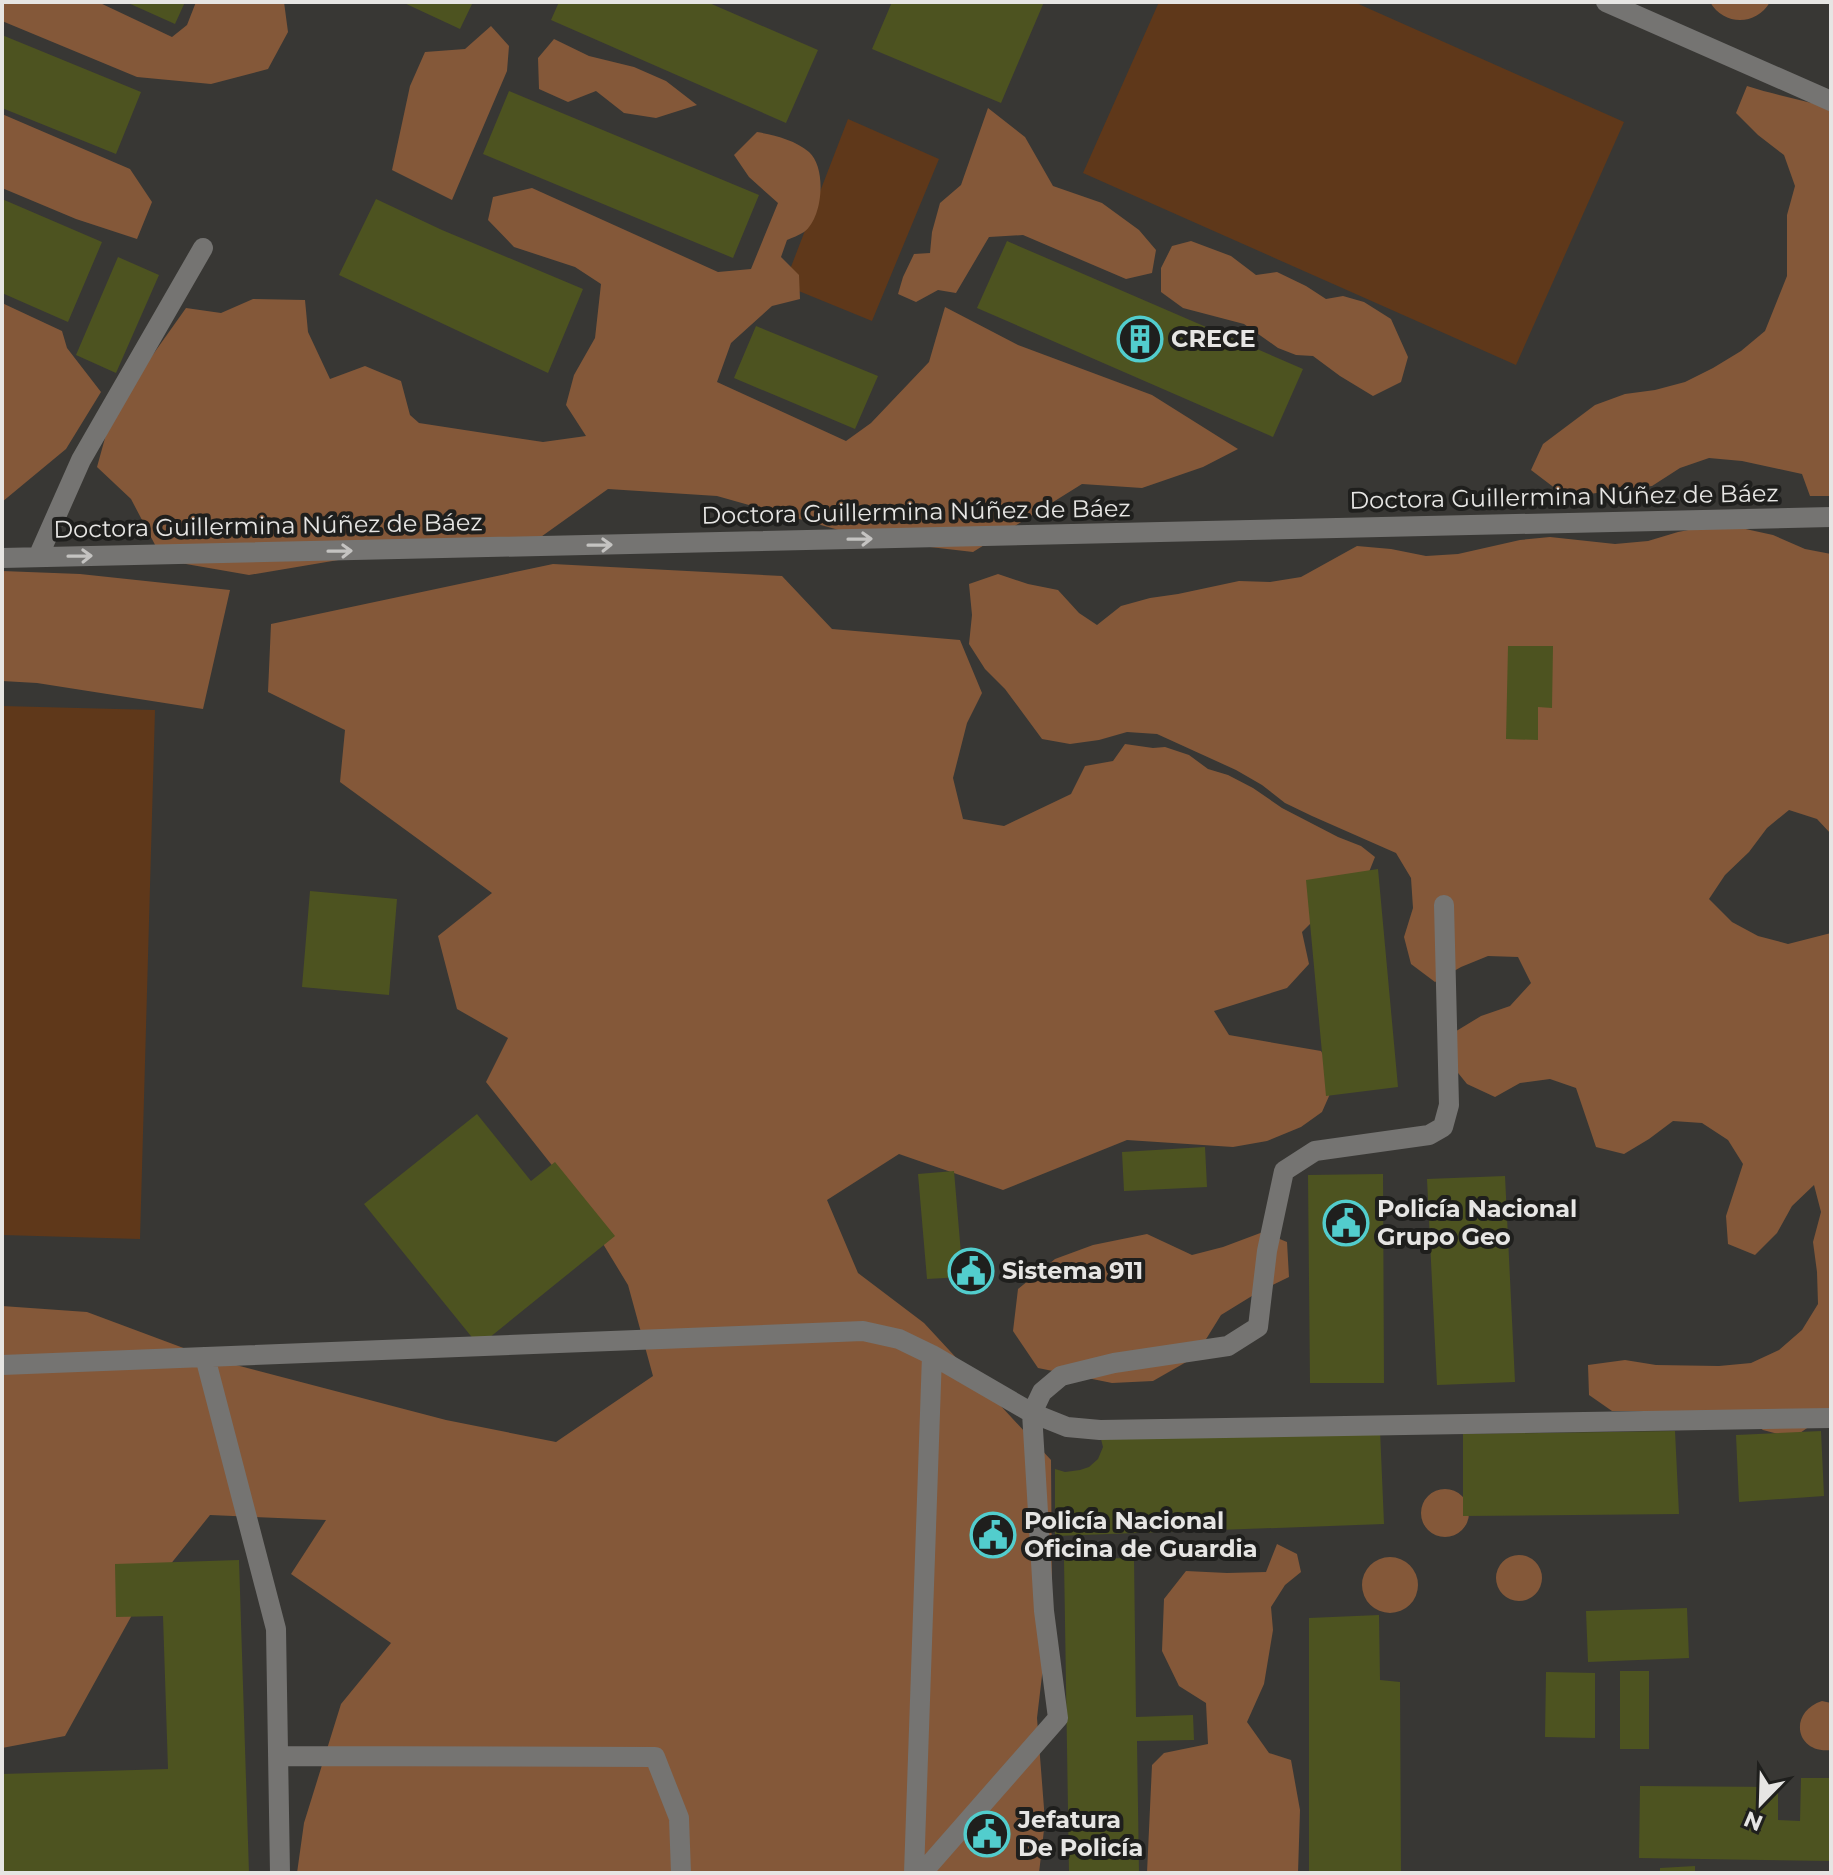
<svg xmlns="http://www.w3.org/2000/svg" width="1833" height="1875" viewBox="0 0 1833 1875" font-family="Montserrat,sans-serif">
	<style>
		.green { fill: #5f381a }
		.forest { fill: #845839 }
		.building { fill: #4d5320 }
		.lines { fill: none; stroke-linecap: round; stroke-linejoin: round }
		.minor { stroke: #757472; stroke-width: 20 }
		.oneway { stroke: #c4c3c1 }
		.labels { text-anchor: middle; stroke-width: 8; stroke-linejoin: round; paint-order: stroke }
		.poi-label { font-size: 24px; font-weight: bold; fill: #e6e5e3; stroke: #1f1f1d; text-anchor: start }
		.street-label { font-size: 24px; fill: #e6e5e3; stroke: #1f1f1d }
	</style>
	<rect width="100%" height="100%" fill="#383734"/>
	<path class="green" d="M1159 2H1354L1624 122 1516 365 1083 173Z
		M848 119 939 159 872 321 784 285Z
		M2 706 155 710 140 1239 2 1235Z"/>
	<path class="forest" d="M2 2H98L172 37 187 25 196 2H284L288 32 268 69 211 84 137 77 2 21Z
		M1710 2H1770C1756 26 1724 26 1710 2Z
		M491 26 509 46 507 71 452 200 392 170 410 86 425 52 465 49Z
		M554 39 589 56 634 67 666 81 697 105 656 118 624 113 596 91 568 102 539 89 538 58Z
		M1747 86C1775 95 1803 100 1831 108V496H1810L1802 474 1742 461 1709 458 1680 468 1652 486 1589 494 1556 489 1531 470 1543 444 1595 405 1625 394 1655 390 1685 382 1713 368 1741 351 1765 331 1787 276V215L1795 186 1784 155 1758 135 1736 113Z
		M988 108 1025 137 1053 186 1102 203 1139 230 1156 250 1152 273 1126 279 1023 235 989 237 956 293 938 290 916 302 898 294 903 277 914 254 930 253 932 232 940 203 961 185Z
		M2 114 130 169 152 202 137 239 76 219 2 188Z
		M757 132C775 135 795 140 809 152 827 168 823 218 804 232 799 235 792 238 787 240L781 257 799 275 800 299 772 306 731 343 717 382 846 441 871 423 929 362 945 307 1018 345 1152 395 1238 449 1203 467 1142 488 1082 484 973 552 878 541 717 496 608 489 538 539 368 555 249 575 163 560 131 499 97 467 110 420 132 384 186 308 221 313 253 299 305 300 308 332 330 379 365 366 401 381 410 415 419 423 543 442 586 436 566 405 574 375 595 338 601 284 575 267 514 247 488 220 493 197 532 188 718 272 751 269 778 203 749 177 734 155Z
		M1191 241 1231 256 1256 275 1277 272 1306 286 1326 299 1343 296 1364 302 1391 319 1408 357 1401 382 1373 396 1340 376 1313 356 1296 355 1278 348 1244 324 1183 308 1161 292V268L1172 246Z
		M2 303 62 331 67 348 101 392 66 449 2 502Z
		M1709 526 1741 528 1773 535 1805 549 1831 554V834L1817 819 1789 810 1767 828 1749 852 1725 875 1709 899 1732 922 1758 936 1788 944 1831 933V1411L1793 1438 1763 1430 1739 1415H1673L1641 1411H1612L1589 1395 1588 1365 1625 1360 1656 1365 1719 1366 1751 1363 1779 1350 1802 1330 1818 1304 1817 1272 1813 1242 1821 1212 1814 1185 1792 1206 1777 1233 1755 1255 1728 1244 1726 1216 1743 1164 1728 1140 1702 1123 1673 1121 1649 1139 1624 1154 1596 1147 1576 1088 1550 1079 1520 1083 1495 1097 1467 1084 1450 1063 1453 1033 1481 1016 1510 1006 1531 983 1518 957 1488 956 1461 967 1435 982 1411 964 1404 937 1413 908 1411 878 1396 853 1312 816 1285 803 1262 785 1236 770 1157 734 1127 732 1099 740 1070 744 1042 739 1005 689 985 669 969 644 972 615 969 584 998 574 1028 584 1058 590 1079 613 1097 625 1121 606 1150 598 1178 594 1239 581 1270 582 1301 577 1357 546 1391 549 1426 556 1458 554 1520 540 1550 537 1615 544 1648 541 1678 532Z
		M553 564 782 576 832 629 960 640 982 693 967 723 953 778 963 819 1004 826 1071 794 1085 766 1113 761 1125 744 1153 748 1165 747 1189 755 1208 769 1228 775 1253 788 1282 808 1338 837 1361 846 1375 857 1367 877 1348 886 1302 932 1309 964 1287 988 1214 1011 1229 1035 1321 1051 1337 1078 1322 1112 1301 1127 1267 1141 1233 1147 1127 1140 1003 1190 899 1154 827 1200 858 1273 924 1323 1051 1460 1052 1591 1037 1718 1045 1821 1039 1873H297L304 1823 341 1704 391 1643 291 1574 326 1520 210 1515 137 1606 65 1736 2 1748V1306L87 1312 213 1359 446 1420 556 1442 653 1376 628 1285 566 1183 486 1082 508 1038 457 1009 438 936 492 893 340 782 345 730 268 692 271 624Z
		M2 571 80 574 230 590 203 709 37 683 2 681Z
		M1263 1232 1287 1242 1289 1277 1260 1291 1221 1315 1195 1357 1153 1381 1112 1383 1038 1368 1013 1331 1018 1289 1055 1259 1093 1245 1147 1234 1192 1255 1223 1247Z
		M1421 1513a24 24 0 1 1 48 0a24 24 0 1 1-48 0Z
		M1277 1544 1297 1554 1301 1572 1285 1585 1271 1607 1273 1630 1264 1684 1247 1722 1269 1753 1291 1760 1300 1810 1298 1873H1147L1152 1765 1164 1753 1208 1744 1206 1703 1179 1686 1162 1651 1164 1599 1186 1571 1227 1573 1266 1572Z
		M1496 1578a23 23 0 1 1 46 0a23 23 0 1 1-46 0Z
		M1362 1585a28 28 0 1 1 56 0a28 28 0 1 1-56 0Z
		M1822 1701 1831 1703V1750C1795 1754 1788 1712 1822 1701Z"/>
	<path class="building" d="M126 2H185L175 24Z
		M402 2H473L460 29Z
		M559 2H707L818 50 786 123 551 20Z
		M892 2H1044L1001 103 872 49Z
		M2 35 141 92 116 154 2 108Z
		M509 91 759 195 733 258 483 154Z
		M2 199 102 242 68 322 2 293Z
		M376 199 442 230 583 289 548 373 339 275Z
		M1007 241 1303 369 1273 437 977 308Z
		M118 257 159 275 116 373 76 355Z
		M756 326 878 376 855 429 734 378Z
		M1508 646H1553L1552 708 1538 707V740L1506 739Z
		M1378 869 1398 1087 1326 1096 1306 880Z
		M310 891 397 899 389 995 302 987Z
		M477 1114 531 1181 555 1162 615 1236 479 1346 364 1204Z
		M1205 1147 1207 1187 1124 1191 1122 1152Z
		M954 1171 963 1277 927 1279 918 1174Z
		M1383 1174 1384 1383H1310L1308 1175Z
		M1505 1176 1515 1382 1437 1385 1427 1179Z
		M1380 1430 1384 1524 1055 1536V1469L1065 1472 1080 1470 1089 1467 1098 1459 1103 1447 1100 1435Z
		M1675 1431 1679 1514 1463 1516V1434Z
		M1821 1431 1824 1496 1739 1502 1736 1435Z
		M1134 1558 1136 1717 1193 1715 1194 1740 1137 1741 1139 1873H1069L1064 1559Z
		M239 1560 249 1873H2V1774L168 1769 163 1616 116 1617 115 1564Z
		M1687 1608 1689 1658 1588 1662 1586 1611Z
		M1379 1615 1380 1680 1400 1682 1401 1873H1309V1618Z
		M1620 1671H1649V1749H1620Z
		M1546 1672 1595 1673V1738L1545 1737Z
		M1801 1778H1831V1861L1639 1858 1640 1786 1778 1787V1820L1800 1821Z
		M1695 1866V1873H1660V1868Z"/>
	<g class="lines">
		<path class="minor" d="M1606 2 1831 101
			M38 557 81 460 203 248
			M2 558 1831 517
			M205 1357 276 1629 280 1873
			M2 1365 863 1331 899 1339 932 1355 1032 1413 1067 1427 1100 1430 1831 1418
			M278 1756 655 1757 679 1818 681 1873
			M914 1873 932 1355
			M922 1873 1058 1718 1044 1611 1032 1413 1042 1392 1061 1376 1114 1363 1228 1346 1258 1327 1267 1251 1284 1171 1315 1151 1429 1135 1443 1127 1449 1105 1444 905"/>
	</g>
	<defs><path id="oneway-shaft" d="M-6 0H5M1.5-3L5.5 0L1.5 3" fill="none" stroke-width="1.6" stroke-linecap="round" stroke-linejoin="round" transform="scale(2)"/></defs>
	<g class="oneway">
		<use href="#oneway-shaft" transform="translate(860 539) rotate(-1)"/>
		<use href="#oneway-shaft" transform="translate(600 545) rotate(-1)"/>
		<use href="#oneway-shaft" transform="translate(340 551) rotate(-1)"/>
		<use href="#oneway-shaft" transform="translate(80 556) rotate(-1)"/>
	</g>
	<defs>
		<g id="building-ring" transform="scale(2.3)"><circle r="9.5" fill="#1f1f1d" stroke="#52cdcd" stroke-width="1.5"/><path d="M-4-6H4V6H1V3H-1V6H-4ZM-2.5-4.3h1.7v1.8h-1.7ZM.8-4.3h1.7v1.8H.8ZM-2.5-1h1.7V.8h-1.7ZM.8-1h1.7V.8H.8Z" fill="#52cdcd"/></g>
		<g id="civic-ring" transform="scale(2.3)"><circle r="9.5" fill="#1f1f1d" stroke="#52cdcd" stroke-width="1.5"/><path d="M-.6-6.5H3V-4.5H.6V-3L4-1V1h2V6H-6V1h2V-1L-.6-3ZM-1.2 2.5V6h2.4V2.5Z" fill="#52cdcd"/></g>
	</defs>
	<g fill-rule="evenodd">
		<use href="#building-ring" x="1140" y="339"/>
		<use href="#civic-ring" x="1346" y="1223"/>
		<use href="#civic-ring" x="971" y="1271"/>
		<use href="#civic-ring" x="993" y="1535"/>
		<use href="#civic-ring" x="987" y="1834"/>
	</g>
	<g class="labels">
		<g class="poi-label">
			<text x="1171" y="347">CRECE</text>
			<text x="1377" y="1217">Policía Nacional<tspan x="1377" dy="28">Grupo Geo</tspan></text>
			<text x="1002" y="1279">Sistema 911</text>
			<text x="1024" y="1529">Policía Nacional<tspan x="1024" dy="28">Oficina de Guardia</tspan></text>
			<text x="1018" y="1828">Jefatura<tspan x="1018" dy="28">De Policía</tspan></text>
		</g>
		<g class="street-label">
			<text transform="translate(1564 497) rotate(-1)" y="8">Doctora Guillermina Núñez de Báez</text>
			<text transform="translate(916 512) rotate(-1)" y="8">Doctora Guillermina Núñez de Báez</text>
			<text transform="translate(268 526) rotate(-1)" y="8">Doctora Guillermina Núñez de Báez</text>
		</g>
	</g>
	<rect width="1833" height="1875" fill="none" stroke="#e6e5e3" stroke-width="8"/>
	<g transform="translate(1761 1803) rotate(203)" stroke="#1f1f1d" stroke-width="6" paint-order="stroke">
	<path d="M0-6L14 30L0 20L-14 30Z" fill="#e6e5e3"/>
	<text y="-12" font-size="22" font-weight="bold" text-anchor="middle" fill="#e6e5e3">N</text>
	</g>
</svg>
